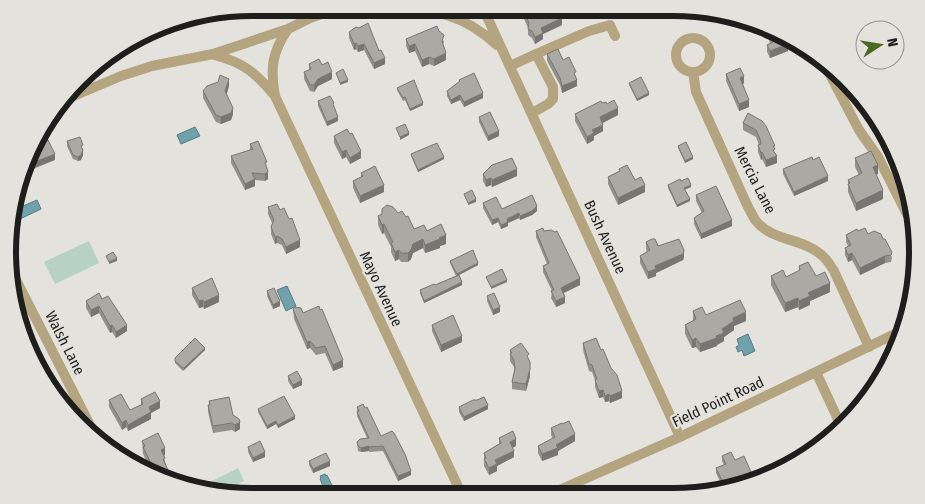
<svg xmlns="http://www.w3.org/2000/svg" width="925" height="504" viewBox="0 0 925 504" font-family="'Fira Sans Condensed',sans-serif">
	<style>
		.green { fill: #b7d2c4 }
		.water { fill: #6fa2ac; stroke: #577a81 }
		.lines { fill: none; stroke-linecap: round; stroke-linejoin: round }
		.minor { stroke: #b4a480; stroke-width: 10 }
		.wall { fill: #92918c }
		.shaded-wall { fill: #777672 }
		.building { fill: #aaa9a3; stroke: #777672 }
		.labels { text-anchor: middle; stroke-width: 4.5; stroke-linejoin: round; paint-order: stroke }
		.street-label { font-size: 15px; fill: #1e1e1c; stroke: #e3e2dc }
		.rim { fill: none; stroke: #1e1e1c; stroke-width: 6 }
	</style>
	<rect width="100%" height="100%" fill="#e3e2dc"/>
	<path class="green" d="M89 241 99 263 55 284 44 262Z
		M238 468 244 481 221 493 212 492 208 483Z"/>
	<path class="water" d="M195 127 200 136 181 144 177 135Z
		M37 200 41 209 20 219 16 209Z
		M287 286 296 306 286 311 277 290Z
		M748 334 755 351 744 356 742 350 738 352 736 347 739 345 737 339Z
		M325 474 326 476 327 475 337 496H327L320 479 321 478 320 476Z"/>
	<g class="lines">
		<path class="minor" d="M390 8C435 10 462 13 497 45
			M483 8 680 437
			M288 29C272 52 270 69 275 96L462 495
			M676 55a17 17 0 1 1 34 0a17 17 0 1 1-34 0Z
			M536 54 589 31 610 25 615 36
			M214 55C243 62 256 73 275 96
			M510 66 536 54 553 87V99L548 104 532 113
			M826 67 859 130 878 157 911 222
			M693 72 696 92 748 207C751 212 753 217 756 221 772 241 801 238 819 253 826 258 830 264 834 271L869 347
			M64 100 121 76 152 66 213 54 288 29 310 18 331 11 351 8
			M8 264 95 435
			M816 372 842 428
			M548 495 680 437 899 332"/>
	</g>
	<path class="wall" d="M521 8H549L562 25 543 34V39L535 44 532 38 528 35V28L521 12Z
		M671 8H689L693 9 676 17Z
		M759 24 772 30V32L788 51 770 58 767 52V45L770 43 769 40V35L763 37 759 28Z
		M439 31 444 42 443 44 446 60 434 66 429 64 422 67 415 51 409 53 406 46V39Z
		M349 32 379 51 385 64 374 69 364 50 358 52 356 49 354 50 349 38Z
		M547 54 563 60 576 78 577 86 562 93 560 85 547 61Z
		M309 64 322 65 332 79 318 86 314 92 310 91 304 79V72L309 70Z
		M726 74 744 83 743 84 749 107 739 111 726 81Z
		M459 80 483 98 464 107 460 100 451 104 447 96V91L459 82Z
		M629 83 649 95 637 101 629 85Z
		M229 86 227 94 233 114 231 120 221 124 216 122 203 98V91Z
		M397 88 423 105 410 111 405 100 403 101 397 90Z
		M318 101 334 107 338 121 327 126 318 106Z
		M602 103 607 104 618 115 603 123V131L594 136V140L587 144 575 121V114Z
		M748 113 775 153 777 163 766 167 762 159 761 160 758 152V145H759L756 137 743 130V123Z
		M479 117 499 136 488 141 479 122Z
		M334 136 361 158 350 164 346 157 342 159 334 143Z
		M67 141 83 149V155L81 160 78 161 73 159 67 146Z
		M250 144 267 169 268 179 265 181 255 180V186L245 190 231 163V156L250 150Z
		M678 146 693 159 685 163 678 148Z
		M411 154 444 159 418 172 411 156Z
		M855 158 878 174H876L883 199 856 211 848 192V180L859 175 855 167Z
		M619 169 635 180 645 192 618 205 608 184V177L619 171Z
		M783 169 828 181 794 196 783 174Z
		M361 173 384 192 360 203 353 188V181L361 177Z
		M483 174 517 176 492 187 491 185 486 187 483 181Z
		M681 181 691 187 685 189 690 201 677 207 668 188V185Z
		M696 195 732 226 701 239 694 224V218L702 213 696 201Z
		M483 203 502 209 537 211 532 215 520 220 519 218 508 223V226L501 229 498 222 492 225 483 208Z
		M268 207 280 210 300 247 286 254 282 245 277 243 275 244 271 234V227L272 223 268 214Z
		M398 213 406 217 414 229 427 231 446 244 440 246V248L425 253 423 248 413 253 411 259 408 262H401L399 259 395 261 391 252V247L384 233 382 234 378 225V216Z
		M536 231H544L580 285 564 293 565 303 556 307 551 298 552 291 543 272V266L547 264 536 237Z
		M858 231 883 239H885L892 258 891 262 885 263 860 275 852 260 848 262 845 255V248L848 246 846 242V235Z
		M646 242 658 246 684 257 683 260 656 273V276L648 279 640 263V256L647 252 646 249Z
		M450 261 478 265 459 275 462 285 424 303 420 293V290L435 285 456 276 450 263Z
		M799 266 816 276 830 292 810 301V305L799 310 798 307 785 312 771 285V276L786 277 799 271Z
		M192 288 219 302 204 309 203 307 199 308 192 295Z
		M267 291 280 306 273 309 267 296Z
		M487 296 500 312 493 315 487 301Z
		M102 299 127 331 116 338 112 332 110 333 99 313 91 317 86 308V301Z
		M293 309 303 313 343 367 333 371 325 353 316 355 310 348 307 349 294 319Z
		M693 311 706 315 746 321 734 326V330L724 337V341L717 345V346L700 352 696 347 692 348 685 334V325L693 321Z
		M432 325 462 342 441 352 432 331Z
		M583 343 601 350 622 398 610 403 609 401 605 402 603 397 599 398 595 387V380L592 372 589 371 583 350Z
		M205 350 184 370 183 371 175 363V358Z
		M510 350 529 360 530 362V376L526 391 512 389V382L515 370 514 367 510 361Z
		M288 376 302 385 293 389 288 381Z
		M141 399 160 408 151 413V419L128 431 126 427 122 430 109 407V400L130 410 141 405Z
		M209 401 233 415 240 429 235 432 232 430 213 433 208 412V405H209Z
		M357 407 381 436 411 475 398 481 383 451 369 452V451L361 452 358 451 357 442 367 438 357 416Z
		M459 407 488 409 464 421 459 412Z
		M258 409 295 419 278 428 276 424 267 429 258 412Z
		M551 428 575 441 558 451V455L542 461 538 453V446L553 439 551 435Z
		M499 438 516 446 512 448 514 457 497 466V471L489 475 484 466V453L499 444Z
		M142 441 165 455 164 456 168 477 165 478 152 473 143 454Z
		M248 447 265 457 253 462 248 452Z
		M722 456 735 460 751 477 724 489 716 473V468L724 465 722 461Z
		M309 461 330 466 313 473 309 465Z"/>
	<path class="shaded-wall" d="M680 8H689L693 9 676 17V10Z
		M613 9V11L602 16V14Z
		M562 18V25L543 34V39L535 44V37L541 28Z
		M768 28 772 30V33L763 37V30Z
		M356 43V49L354 50V44Z
		M364 44V50L358 52V46Z
		M415 44V51L409 53V46Z
		M788 44V51L770 58V51Z
		M446 53V60L434 66V59Z
		M429 57V64L422 67V60Z
		M385 58V64L374 69V63Z
		M332 72V79L318 86 314 92V85L318 79Z
		M744 76V83L740 85V78Z
		M229 79V86L225 98V91Z
		M348 80V82L340 85V83Z
		M577 80V86L562 93V86Z
		M483 93V98L464 107V102Z
		M649 93V95L637 101V99Z
		M460 95V100L451 104V100Z
		M749 100V107L739 111V104Z
		M423 103V105L410 111V109Z
		M233 108V114L231 120 221 124V117Z
		M618 108V115L600 124V117Z
		M338 117V121L327 126V122Z
		M603 125V131L594 136V140L587 144V137L592 130Z
		M499 131V136L488 141V136Z
		M409 133V135L400 140V137Z
		M83 150V155L81 160 78 161V157Z
		M346 150V157L342 159V152Z
		M361 151V158L350 164V158Z
		M762 152V159L761 160V153Z
		M55 154V160L23 173 27 165Z
		M777 156V163L766 167V160Z
		M444 157V159L418 172V170Z
		M693 157V159L685 163V161Z
		M878 165V174L873 176V167Z
		M517 169V176L492 187V180Z
		M268 172V179L265 181V174Z
		M828 176V181L794 196V192Z
		M491 178V185L486 187V180Z
		M255 179V186L245 190V184Z
		M384 185V192L360 203V196Z
		M645 185V192L618 205V198Z
		M691 185V187L684 190V188Z
		M883 190V199L856 211V203Z
		M476 199V202L468 205V203Z
		M690 199V201L677 207V205Z
		M537 206V211L532 215 520 220V216Z
		M519 213V218L508 223V226L501 229V225L507 219Z
		M498 218V222L492 225V220Z
		M732 220V226L701 239V234Z
		M384 224V233L382 234V225Z
		M446 235V244L440 246V248L425 253V245Z
		M277 236V243L275 244V237Z
		M423 239V248L413 253 411 259 408 262V253L413 244Z
		M300 240V247L286 254V247Z
		M399 250V259L395 261V252Z
		M684 250V257L683 260 656 273V276L648 279V272L655 266Z
		M852 253V260L848 262V255Z
		M885 256V263L860 275V268Z
		M117 258V261L109 264V262Z
		M478 263V265L457 276V274Z
		M580 278V285L561 294V288Z
		M507 280V282L491 289V287Z
		M462 282V285L424 303V301Z
		M830 283V292L810 301V305L799 310V301L808 293Z
		M219 295V302L204 309V302Z
		M565 297V303L556 307V301Z
		M798 298V307L785 312V303Z
		M203 300V307L199 308V301Z
		M280 301V306L273 309V305Z
		M99 306V313L91 317V310Z
		M500 307V312L493 315V310Z
		M746 312V321L734 326V330L724 337V341L717 345V346L700 352V344L716 336 722 329 733 318Z
		M112 325V332L110 333V326Z
		M127 325V331L116 338V332Z
		M462 336V342L441 352V345Z
		M696 338V347L692 348V340Z
		M310 341V348L307 349V342Z
		M205 348V350L184 370V368Z
		M343 360V367L333 371V365Z
		M530 369V376L526 391V384Z
		M302 380V385L293 389V385Z
		M603 390V397L599 398V391Z
		M622 391V398L610 403V396Z
		M609 394V401L605 402V396Z
		M160 401V408L151 413V419L128 431V425L149 407Z
		M488 405V409L464 421V417Z
		M295 416V419L278 428V425Z
		M126 420V427L122 430V423Z
		M276 421V424L267 429V426Z
		M240 422V429L235 432V425Z
		M575 434V441L558 451V455L542 461V454L556 445Z
		M516 439V446L510 449V442Z
		M369 446V451L361 452V448Z
		M165 448V455L161 457V450Z
		M514 451V457L497 466V471L489 475V468L495 460Z
		M265 452V457L253 462V458Z
		M330 461V466L313 473V469Z
		M158 470V476L155 474V472Z
		M168 470V477L165 478 160 476V474Z
		M411 471V475L398 481V476Z
		M751 472V477L724 489V485Z"/>
	<path class="building" d="M522 8H549L550 9 553 8H558L562 18 541 28 543 33 535 37 532 31 528 29 529 23Z
		M599 8H613V9L602 14Z
		M368 23 379 51 381 50 385 58 374 63 364 44 358 46 356 43 354 44 349 32 356 27 359 28Z
		M761 25 768 28 763 30Z
		M437 26 439 31 444 35 442 41 446 53 434 59 429 57 422 60 415 44 409 46 406 39Z
		M774 31 784 35 788 44 770 51 767 45 773 42 769 33Z
		M558 49 563 60 569 57 576 72 574 73 577 80 562 86 560 78 547 54Z
		M319 59 322 65 328 62 332 72 318 79 314 85H310L304 72 311 69 309 64Z
		M740 68 744 76 740 78 749 100 739 104 726 74Z
		M343 69 348 80 340 83 336 73Z
		M474 73 483 93 464 102 460 95 451 100 447 91 460 81 459 80Z
		M220 75 229 79 225 91 233 108 231 113 221 117 216 115 203 91 207 86 218 82Z
		M641 77 649 93 637 99 629 83Z
		M414 80 423 103 410 109 405 97 403 98 397 88Z
		M330 96 334 103 333 104 338 117 327 122 318 101Z
		M614 100 618 108 600 117 603 125 592 130 594 133 587 137 575 114 601 101 602 103 606 102 607 104Z
		M490 112 499 131 488 136 479 117Z
		M748 113 762 121 766 126 775 146H773L775 149 773 150 777 156 766 160 762 152 761 153 758 145 761 144 760 139 756 130 743 123Z
		M405 124 409 133 400 137 396 128Z
		M347 129 350 134 352 133 361 151 350 158 346 150 342 152 334 136Z
		M80 137 83 145 81 146 83 150 81 155 78 157 73 155 67 141Z
		M48 140 55 154 27 165 35 146Z
		M258 141 267 162H265L268 172 265 174 252 173 255 179 245 184 231 156 253 149 250 144Z
		M686 142 693 157 685 161 678 146Z
		M437 143 444 157 418 170 411 154Z
		M871 151 878 165 873 167 883 190 856 203 848 184 850 183 848 180 862 173 855 158Z
		M812 157 813 160 819 157 828 176 794 192 783 169Z
		M512 158 517 169 492 180 491 178 486 180 483 174 492 165Z
		M627 165 635 180 641 177 645 185 618 198 608 177 620 171 619 169Z
		M375 166 384 185 360 196 353 181 363 176 361 173Z
		M688 178 691 185 684 188 690 199 677 205 668 185 680 179 681 181Z
		M716 186 732 220 701 234 694 218 704 211 696 195Z
		M472 190 476 199 468 203 464 194Z
		M532 195 537 206 532 211 520 216 519 213 507 219 508 222 501 225 498 218 492 220 483 203 496 197 502 209Z
		M277 204 280 210 284 208 289 219 292 218 300 240 286 247 282 239 277 236 275 237 271 227 274 220 268 207Z
		M387 205 393 207 398 213 402 211 406 217 408 216 414 229 424 225 427 231 441 224 446 235 439 238 440 239 425 245 423 239 413 244 411 250 408 253H401L399 250 395 252 391 243 393 242 384 224 382 225 378 216 382 214V209Z
		M543 228 544 231 551 230 555 232 557 231 580 278 561 288 565 297 556 301 551 291 554 290 543 266 549 263 536 231Z
		M865 228 868 234 874 231 881 234 883 239H885L892 252 891 255 885 256 860 268 852 253 848 255 845 248 851 245 846 235 857 229 858 231Z
		M652 239H655L658 246 679 239 684 250 683 254 655 266 656 269 648 272 640 256 650 250 646 242Z
		M473 250 478 263 457 274 450 261Z
		M113 252 117 258 109 262 106 256Z
		M808 262 816 276 825 272 830 283 808 293 810 296 799 301 798 298 785 303 771 276 783 270 786 277 800 270 799 266Z
		M502 269 507 280 491 287 486 277Z
		M459 275 462 282 424 301 420 290 434 284 435 285Z
		M212 278 219 295 204 302 203 300 199 301 192 288Z
		M274 288 280 301 273 305 267 291Z
		M99 293 102 299 108 296 127 325 116 332 112 325 110 326 99 306 91 310 86 301Z
		M494 293 500 307 493 310 487 296Z
		M740 300 746 312 733 318 734 321 722 329 724 333 716 336 717 338 700 344 696 338 692 340 685 325 696 319 693 311 702 307 706 315Z
		M319 306 320 310 322 309 343 360 333 365 325 346 316 348 310 341 307 342 294 312 293 309 295 307 301 308 303 313Z
		M453 315 462 336 441 345 432 325Z
		M195 338 205 348 184 368H183L175 361V358Z
		M596 338 601 350 603 349 611 368 617 375 622 391 610 396 609 394 605 396 603 390 599 391 595 380 597 379 592 365 589 364 583 343Z
		M521 343 529 354 527 356 530 362V369L526 384 512 382 515 368 514 360 510 354 512 353 510 350Z
		M297 371 302 380 293 385 288 376Z
		M155 392 160 401 149 407 151 412 128 425 126 420 122 423 109 400 121 394 130 410 143 404 141 399Z
		M284 396 295 416 278 425 276 421 267 426 258 409Z
		M229 397 233 415 239 419 240 422 235 425 232 423 213 426 208 405H210L209 401Z
		M484 397 488 405 464 417 459 407 473 400H477Z
		M363 404 365 408 367 407 381 436 392 431 394 433 405 454 411 471 398 476 383 446 369 447V446L361 448 358 446 357 442 360 439 369 438 357 412 359 411 357 407Z
		M569 421 575 434 556 445 558 448 542 454 538 446 555 437 551 428 562 423V424Z
		M513 431 516 439 510 442 514 451 495 460 497 464 489 468 484 459 486 458 484 453 501 443 499 438Z
		M158 433 165 448 161 450 165 458 163 459 168 470 160 474 158 470 155 472 143 447 145 446 142 441Z
		M260 441 265 452 253 458 248 447Z
		M731 452 735 460 744 456 751 472 724 485 716 468 726 464 722 456Z
		M326 453 330 461 313 469 309 461Z
		M668 488 675 491 678 490 680 495H653Z
		M258 489 262 496H244Z"/>
	<g class="labels">
		<g class="street-label">
			<text transform="translate(755 180) rotate(63)" y="5">Mercia Lane</text>
			<text transform="translate(605 237) rotate(65)" y="5">Bush Avenue</text>
			<text transform="translate(381 289) rotate(65)" y="5">Mayo Avenue</text>
			<text transform="translate(65 343) rotate(63)" y="5">Walsh Lane</text>
			<text transform="translate(718 402) rotate(-25)" y="5">Field Point Road</text>
		</g>
	</g>
	<path d="M0 0H925V504H0ZM252 16H673A236 236 0 0 1 909 252V252A236 236 0 0 1 673 488H252A236 236 0 0 1 16 252V252A236 236 0 0 1 252 16Z" fill="#e3e2dc" fill-rule="evenodd"/>
	<path class="rim" d="M252 16H673A236 236 0 0 1 909 252V252A236 236 0 0 1 673 488H252A236 236 0 0 1 16 252V252A236 236 0 0 1 252 16Z"/>
	<g transform="translate(880 45) rotate(78)"><circle r="24" fill="#e3e2dc" stroke="#94948f"/>
	<path d="M0-4L9 19L0 12L-9 19Z" fill="#4b6b21"/>
	<text y="-8" font-size="14" font-weight="bold" text-anchor="middle" fill="#1e1e1c">N</text>
	</g>
</svg>
